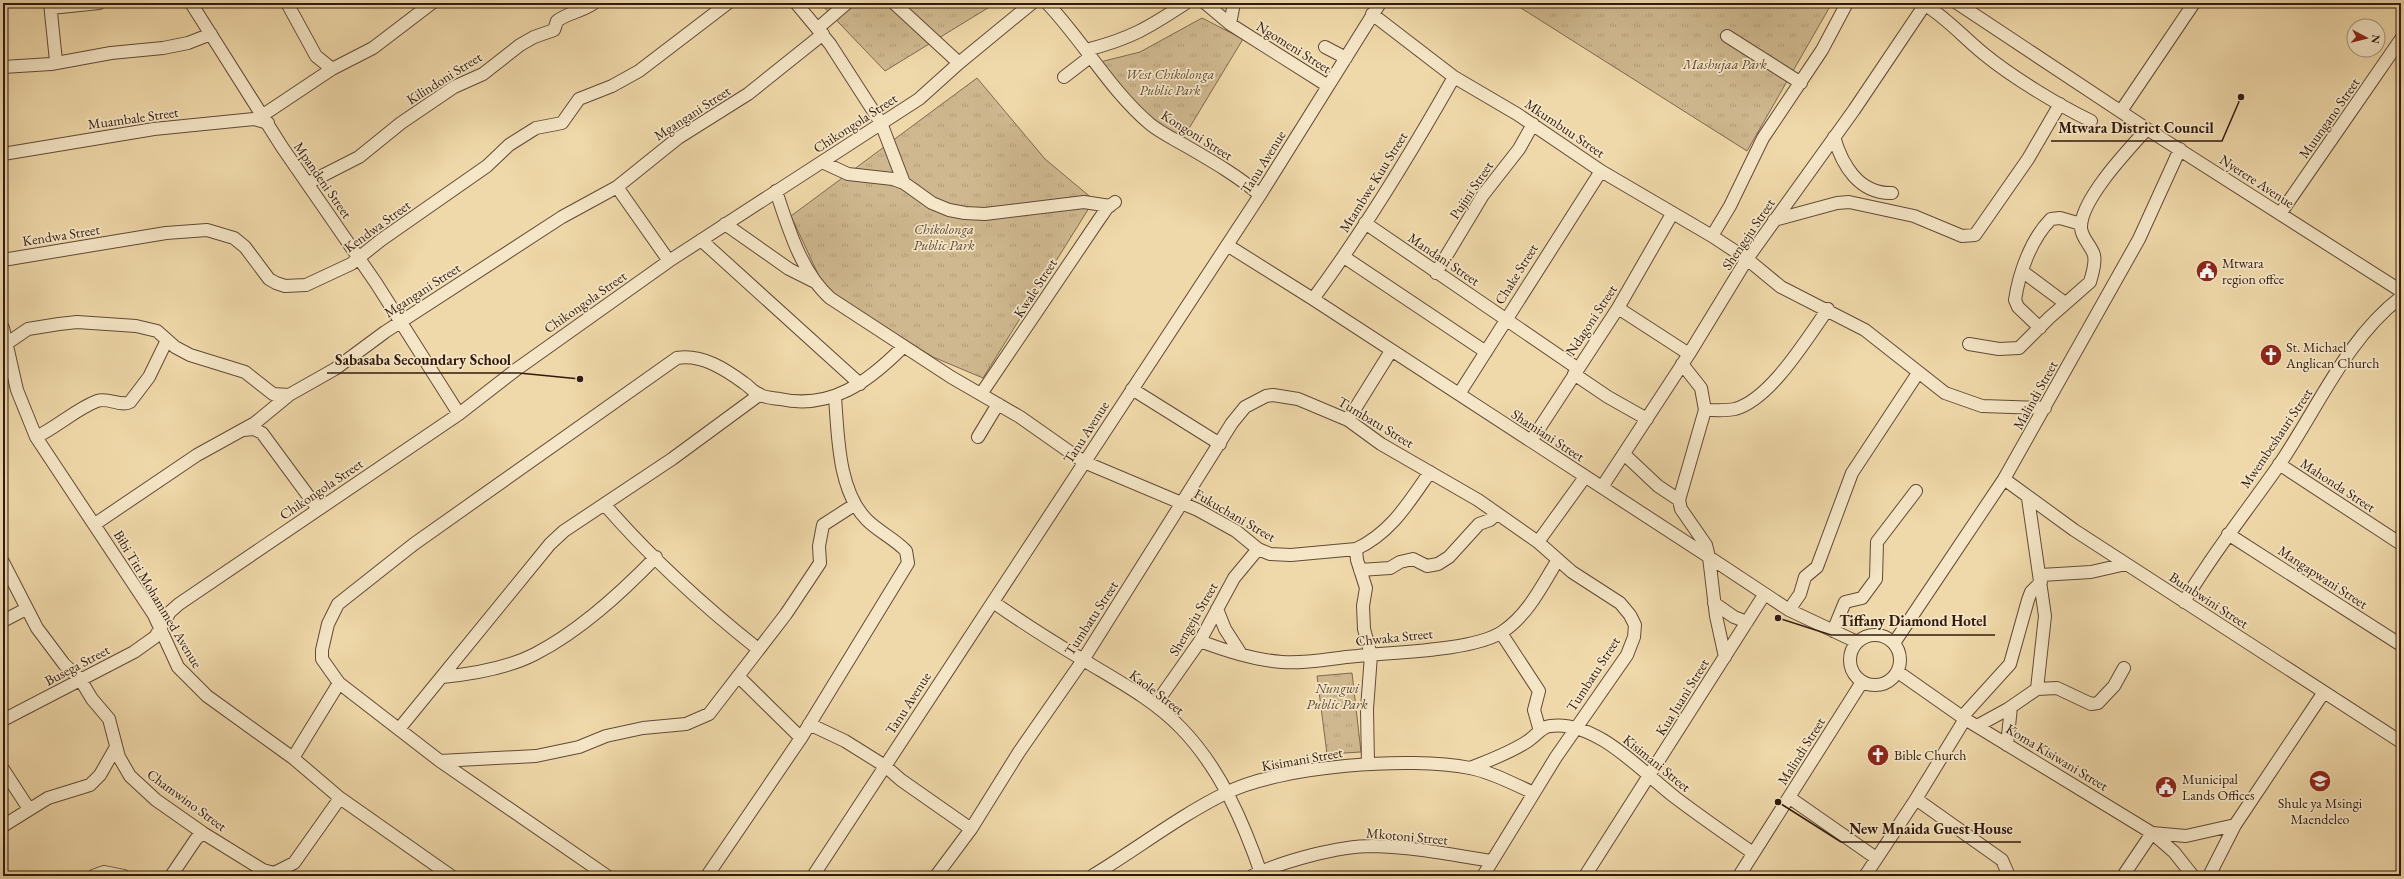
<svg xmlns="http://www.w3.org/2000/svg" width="2404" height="879" viewBox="0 0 2404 879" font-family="'EB Garamond',serif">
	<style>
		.park { fill: url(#park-tufts); stroke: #80694f }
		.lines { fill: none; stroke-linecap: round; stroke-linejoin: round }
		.minor-casing { stroke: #614a36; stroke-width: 14 }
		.minor { stroke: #f5e6c7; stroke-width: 12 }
		.labels { text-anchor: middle; stroke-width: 3.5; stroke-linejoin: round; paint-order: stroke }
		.street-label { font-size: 14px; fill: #321a0f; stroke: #f5e6c7 }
		.park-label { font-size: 14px; font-style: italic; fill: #614935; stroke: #f5e6c7 }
		.poi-label { font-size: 14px; fill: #321a0f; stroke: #f5e6c7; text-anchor: start }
		.leader { fill: none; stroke: #321a0f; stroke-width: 1.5 }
		.callout-dot { fill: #321a0f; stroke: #f5e6c7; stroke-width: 1.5 }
		.callout-label { font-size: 15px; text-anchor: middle; font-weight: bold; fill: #321a0f; stroke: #f5e6c7; stroke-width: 3.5; stroke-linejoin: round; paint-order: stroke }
	</style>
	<defs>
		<pattern id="park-tufts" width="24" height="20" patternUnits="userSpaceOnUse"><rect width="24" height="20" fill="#cfb88f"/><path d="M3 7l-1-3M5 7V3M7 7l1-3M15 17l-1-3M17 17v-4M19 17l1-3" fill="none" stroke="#b29e7a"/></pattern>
	</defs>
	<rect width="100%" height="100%" fill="#efd8a9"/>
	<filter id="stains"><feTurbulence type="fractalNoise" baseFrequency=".005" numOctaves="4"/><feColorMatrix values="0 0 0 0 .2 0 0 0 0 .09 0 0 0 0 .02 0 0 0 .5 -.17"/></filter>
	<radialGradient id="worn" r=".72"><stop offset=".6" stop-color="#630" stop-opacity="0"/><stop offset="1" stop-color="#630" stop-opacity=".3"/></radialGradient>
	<path class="park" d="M820 3H996L885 71Z
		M1513 3H1832L1747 151Z
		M1202 18 1243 39 1182 140 1147 118 1100 62 1140 52Z
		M977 78 1045 159 1094 200 983 378 933 357 825 289 791 216Z
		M1352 673 1361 752 1327 754 1317 676Z"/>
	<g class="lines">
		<g class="minor-casing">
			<path id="minor" d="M50 3 56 61
				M191 3 282 147 376 283 459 414
				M287 3 316 56 332 69
				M796 3 830 44 881 123 904 183
				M894 3 959 63
				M1047 3C1084 42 1109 89 1150 124 1161 133 1174 139 1186 146 1212 161 1238 176 1260 195
				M1205 3 1230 24 1328 86
				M1922 3C1945 16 1963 37 1984 54 2012 77 2058 105 2091 121
				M1957 3 2147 129 2401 291
				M51 8 99 3
				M1372 14 1454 77 1517 114 1601 171 1712 236 1747 259 1781 287 1865 330 1945 393 1982 406 2045 408
				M1230 24 1234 3
				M818 28 847 3
				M1727 36 1801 83
				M1325 47 1346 58
				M1086 50C1130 39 1148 28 1186 3
				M3 67 51 64 111 53 163 48 188 43 211 34
				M1064 77 1090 57
				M2121 111 2194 3
				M263 115 332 69 373 48 432 3
				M1834 137C1842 165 1859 194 1892 193
				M3 154 154 129 254 119 268 123
				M822 162 848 174 893 179 904 183 932 203 949 210 965 213 985 214 1084 202 1110 206
				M308 183 359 157 401 123 454 87 483 74 520 45 534 37 554 30 557 21C569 12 582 12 594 3
				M617 187 669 261
				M776 191C788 227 801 272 830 298L951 377 1020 417 1084 462 1198 510 1236 531 1258 549 1270 554 1291 555 1356 549C1391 533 1409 502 1430 472
				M2280 214 2401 39
				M1774 220 1837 203 1849 202 1914 216 1962 236 1975 235 2028 159 2060 104
				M1365 223 1577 368
				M725 224 789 269 815 282
				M1712 236 1730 206 1763 138 1822 50 1847 3
				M701 240 860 384
				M1227 245 1313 299 1709 557 1789 610 1857 642
				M1344 257 1486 352
				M3 260 166 233 207 230 234 238 245 247 269 279 276 283 285 286 306 285 351 264 381 240 487 166 509 145 536 128 562 123 579 99 612 86 639 71 728 3
				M2022 271 2065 303
				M1436 273 1483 195 1519 149 1533 124
				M1313 299C1365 229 1411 153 1454 77
				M1618 308 1689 354
				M3 328 17 390 36 437 154 615 178 667 207 696 293 758 340 798 451 876
				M2040 328 2018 307 2015 300C2019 273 2031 239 2051 219L2060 218 2081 224
				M6 344 28 329 59 324 77 322 136 326 157 331 175 347 190 355 245 372 273 394 289 395 335 369 385 332 562 217 617 187 678 138 748 94 823 34
				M1969 344 1999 349 2019 348 2049 318 2090 282C2092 274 2096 264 2094 255 2091 245 2082 239 2081 228 2080 200 2129 149 2147 129
				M1682 364 1701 388 1705 410 1679 500 1681 509 1706 545 1709 557 1716 616 1725 657
				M1574 374 1608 397 1647 419
				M1132 389 1220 444
				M981 394 1098 221 1107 208 1115 202
				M1459 394 1601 171
				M1705 410C1715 410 1725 411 1735 409 1771 399 1807 338 1828 309
				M1348 420 1391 351
				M243 430 254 429 262 433 318 509
				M36 437C57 427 76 409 97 401 108 397 121 407 130 402L149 377 167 340
				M978 437 998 404
				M1531 441 1618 308 1672 214
				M1624 454 1658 486 1679 500
				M2279 464 2401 544
				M2004 479 2074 530 2401 742
				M1602 487 1689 354 1747 259 1854 110 1926 3
				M2028 498 2045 616 2037 689
				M605 505C650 557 704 606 758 649
				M95 524 197 455 255 423 289 395
				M2228 534 2401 645
				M1538 542 1585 477
				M1356 549 1357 560 1366 588 1363 606 1364 629 1371 655 1367 709 1368 764
				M3 562 37 628 64 664 80 679 92 699 109 719 119 757 130 776 156 800 203 833 263 870 274 873 294 863 340 798
				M1360 570 1390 568 1400 562 1413 559 1427 566 1438 564 1449 557 1479 524 1490 520 1496 514
				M2041 575 2091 572 2126 564
				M993 602C1023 623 1053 642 1085 661 1118 681 1154 700 1181 728 1221 769 1244 824 1262 876
				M2184 602C2212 554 2247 511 2279 465 2318 408 2346 339 2401 297
				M1714 603 1734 617 1747 622
				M1217 609 1225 629 1241 654
				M1789 610 1800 594 1805 577 1817 567 1852 473 1918 373
				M3 621 26 609
				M1833 631 1845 602 1862 598 1876 579 1877 542 1916 491
				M1501 633 1539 691 1534 710 1540 731
				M1850 660a25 25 0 1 1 50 0a25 25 0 1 1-50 0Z
				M1200 641C1226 651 1254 660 1282 662 1308 664 1331 658 1357 656 1393 652 1473 651 1502 632 1527 616 1542 586 1557 561
				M1894 643 2004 479 2139 239 2180 149
				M1898 672 1965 719 2152 833 2174 852 2193 876
				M442 677C472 674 508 668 535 654 580 631 621 593 656 557
				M739 677 801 738
				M1155 705 1200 641 1234 578 1258 549
				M1962 717 2010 664 2028 600 2031 592 2041 582
				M3 720 134 652 155 637 170 612 179 604 459 414 517 369 669 261 919 99 959 63 1032 3
				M809 724 845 741 885 766 901 780 971 829
				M1977 726 2008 709 2037 689 2057 688 2091 704 2098 703 2114 686 2124 668
				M399 729 550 544 564 531 672 459 759 395
				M2007 745 2011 707
				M293 758 339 683
				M440 761 536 756 579 747 606 736 643 728 686 724 709 714 786 614 820 563 819 546 823 525 854 505
				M1470 768C1490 760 1510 753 1528 741 1536 736 1541 727 1550 726 1596 719 1643 773 1676 798 1701 817 1727 835 1753 853
				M3 769 29 809
				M1790 798 1876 858
				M1916 799 2002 860 2009 876
				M3 826 48 798 90 785 100 775 116 747
				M93 876 104 872 124 876
				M171 876 196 839 203 833
				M607 876 440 761 339 683 322 659V650L328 624 338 604 414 544 677 358C702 354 725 369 744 383 749 386 753 392 759 394 764 398 773 398 780 399 831 410 868 382 903 347
				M707 876 801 738 908 563 906 551C895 539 879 532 867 520 838 491 838 436 835 397
				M813 876 1260 195 1380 3
				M936 876 971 829 1019 752 1083 660 1232 423 1245 407 1266 396 1273 395 1298 399 1348 420 1381 444 1478 500 1538 542 1572 572 1620 603 1630 615 1635 625 1634 637 1627 655 1556 757 1483 876
				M1092 876C1137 849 1179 816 1226 793 1280 766 1410 756 1470 768 1492 772 1513 784 1534 793
				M1252 876C1283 861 1338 846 1373 846 1413 847 1453 855 1492 861
				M1585 876 1764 595
				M1739 876 1862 682
				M1865 876 1916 799 1965 719
				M2123 876 2152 833 2186 836 2235 825
				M2209 876 2235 825 2324 692"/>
		</g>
		<use href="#minor" class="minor"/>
	</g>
	<defs>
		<g id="civic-disc" transform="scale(1.15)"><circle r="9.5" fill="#8f2418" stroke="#f5e6c7"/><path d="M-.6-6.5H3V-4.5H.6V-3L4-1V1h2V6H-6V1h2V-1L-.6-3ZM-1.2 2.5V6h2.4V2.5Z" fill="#fff"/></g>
		<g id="church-disc" transform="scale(1.15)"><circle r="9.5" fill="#8f2418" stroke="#f5e6c7"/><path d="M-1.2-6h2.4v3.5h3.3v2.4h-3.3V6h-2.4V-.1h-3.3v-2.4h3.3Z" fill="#fff"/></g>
		<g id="school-disc" transform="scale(1.15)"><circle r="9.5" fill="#8f2418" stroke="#f5e6c7"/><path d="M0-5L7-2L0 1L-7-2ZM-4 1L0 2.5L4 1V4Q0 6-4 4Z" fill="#fff"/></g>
	</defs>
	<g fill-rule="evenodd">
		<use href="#civic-disc" x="2207" y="271"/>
		<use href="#church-disc" x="2271" y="355"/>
		<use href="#church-disc" x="1878" y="755"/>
		<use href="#school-disc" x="2320" y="781"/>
		<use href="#civic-disc" x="2166" y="787"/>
	</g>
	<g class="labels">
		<g class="street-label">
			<text transform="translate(1294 47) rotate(32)" y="5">Ngomeni Street</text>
			<text transform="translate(444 78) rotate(-32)" y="5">Kilindoni Street</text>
			<text transform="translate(692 113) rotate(-33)" y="5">Mgangani Street</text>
			<text transform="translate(133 118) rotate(-8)" y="5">Muambale Street</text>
			<text transform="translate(2329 118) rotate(-55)" y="5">Muungano Street</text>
			<text transform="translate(855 123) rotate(-33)" y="5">Chikongola Street</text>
			<text transform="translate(1565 128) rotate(34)" y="5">Mkumbuu Street</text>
			<text transform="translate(1197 135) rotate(32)" y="5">Kongoni Street</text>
			<text transform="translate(1263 162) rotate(-58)" y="5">Tanu Avenue</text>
			<text transform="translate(323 180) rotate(55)" y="5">Mpandeni Street</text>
			<text transform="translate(2257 181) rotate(33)" y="5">Nyerere Avenue</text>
			<text transform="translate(1373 182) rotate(-58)" y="5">Mtambwe Kuu Street</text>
			<text transform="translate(1471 190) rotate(-56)" y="5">Pujini Street</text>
			<text transform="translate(377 226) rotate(-36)" y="5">Kendwa Street</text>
			<text transform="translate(1748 234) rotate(-56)" y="5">Shengeju Street</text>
			<text transform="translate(61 235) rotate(-9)" y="5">Kendwa Street</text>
			<text transform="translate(1444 259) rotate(34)" y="5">Mandani Street</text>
			<text transform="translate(1516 274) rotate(-58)" y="5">Chake Street</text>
			<text transform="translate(1035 288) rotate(-57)" y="5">Kwale Street</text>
			<text transform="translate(422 290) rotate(-33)" y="5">Mgangani Street</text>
			<text transform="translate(585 302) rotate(-35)" y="5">Chikongola Street</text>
			<text transform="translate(1591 320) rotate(-57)" y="5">Ndagoni Street</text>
			<text transform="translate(2035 395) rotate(-61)" y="5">Malindi Street</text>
			<text transform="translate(1376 422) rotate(31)" y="5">Tumbatu Street</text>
			<text transform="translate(1086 432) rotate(-57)" y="5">Tanu Avenue</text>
			<text transform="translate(1548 435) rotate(33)" y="5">Shamiani Street</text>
			<text transform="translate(2276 438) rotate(-56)" y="5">Mwembeshauri Street</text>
			<text transform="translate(2338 485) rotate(33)" y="5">Mahonda Street</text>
			<text transform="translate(321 489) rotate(-34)" y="5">Chikongola Street</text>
			<text transform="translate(1235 515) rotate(30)" y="5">Fukuchani Street</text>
			<text transform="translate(2323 577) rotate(33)" y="5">Mangapwani Street</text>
			<text transform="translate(158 599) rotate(59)" y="5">Bibi Titi Mohammed Avenue</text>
			<text transform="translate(2209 600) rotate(33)" y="5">Bumbwini Street</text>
			<text transform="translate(1091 618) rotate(-57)" y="5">Tumbatu Street</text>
			<text transform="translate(1193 619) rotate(-60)" y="5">Shengeju Street</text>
			<text transform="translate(1394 637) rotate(-6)" y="5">Chwaka Street</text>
			<text transform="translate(77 665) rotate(-28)" y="5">Busega Street</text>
			<text transform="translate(1593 674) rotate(-57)" y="5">Tumbatu Street</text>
			<text transform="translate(1157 692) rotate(37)" y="5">Kaole Street</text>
			<text transform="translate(1682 697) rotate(-58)" y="5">Kua Juani Street</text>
			<text transform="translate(908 703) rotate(-57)" y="5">Tanu Avenue</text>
			<text transform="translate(1801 751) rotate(-58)" y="5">Malindi Street</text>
			<text transform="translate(2057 757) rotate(31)" y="5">Koma Kisiwani Street</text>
			<text transform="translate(1302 759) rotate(-10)" y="5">Kisimani Street</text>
			<text transform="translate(1657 763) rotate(39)" y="5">Kisimani Street</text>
			<text transform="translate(187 800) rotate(36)" y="5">Chamwino Street</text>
			<text transform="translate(1407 836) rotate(5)" y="5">Mkotoni Street</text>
		</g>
		<g class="park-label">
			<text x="1725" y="69">Mashujaa Park</text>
			<text x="1170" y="79">West Chikolonga<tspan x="1170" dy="16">Public Park</tspan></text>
			<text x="944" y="234">Chikolonga<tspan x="944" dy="16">Public Park</tspan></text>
			<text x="1337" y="693">Nungwi<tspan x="1337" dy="16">Public Park</tspan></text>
		</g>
		<g class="poi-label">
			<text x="2222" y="268">Mtwara<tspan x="2222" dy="16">region offce</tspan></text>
			<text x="2286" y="352">St. Michael<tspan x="2286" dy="16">Anglican Church</tspan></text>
			<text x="1894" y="760">Bible Church</text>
			<text x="2182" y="784">Municipal<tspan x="2182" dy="16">Lands Offices</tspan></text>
			<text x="2320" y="808" text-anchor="middle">Shule ya Msingi<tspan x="2320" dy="16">Maendeleo</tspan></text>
		</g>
	</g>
	<path class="leader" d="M2241 97L2222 141H2051M580 379L519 373H327M1778 618L1831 635H1995M1778 802L1841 842H2021"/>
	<g class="callout-dot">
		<circle cx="2241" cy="97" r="4"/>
		<circle cx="580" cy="379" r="4"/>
		<circle cx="1778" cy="618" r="4"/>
		<circle cx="1778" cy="802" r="4"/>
	</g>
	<g class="callout-label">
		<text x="2136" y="133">Mtwara District Council</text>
		<text x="423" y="365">Sabasaba Secoundary School</text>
		<text x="1913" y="626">Tiffany Diamond Hotel</text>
		<text x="1931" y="834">New Mnaida Guest House</text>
	</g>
	<rect width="2404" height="879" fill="none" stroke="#efd8a9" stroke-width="16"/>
	<rect x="4" y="4" width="2396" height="871" fill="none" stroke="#321a0f" stroke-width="2"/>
	<rect x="8" y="8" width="2388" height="863" fill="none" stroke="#321a0f"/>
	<g transform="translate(2366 38) rotate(97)"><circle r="19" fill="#f5e6c7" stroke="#a7947d"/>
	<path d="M0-3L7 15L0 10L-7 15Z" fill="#8f2418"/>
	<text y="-6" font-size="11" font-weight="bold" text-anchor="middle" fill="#321a0f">N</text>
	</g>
	<rect width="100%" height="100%" filter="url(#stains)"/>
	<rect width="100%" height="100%" fill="url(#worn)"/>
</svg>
